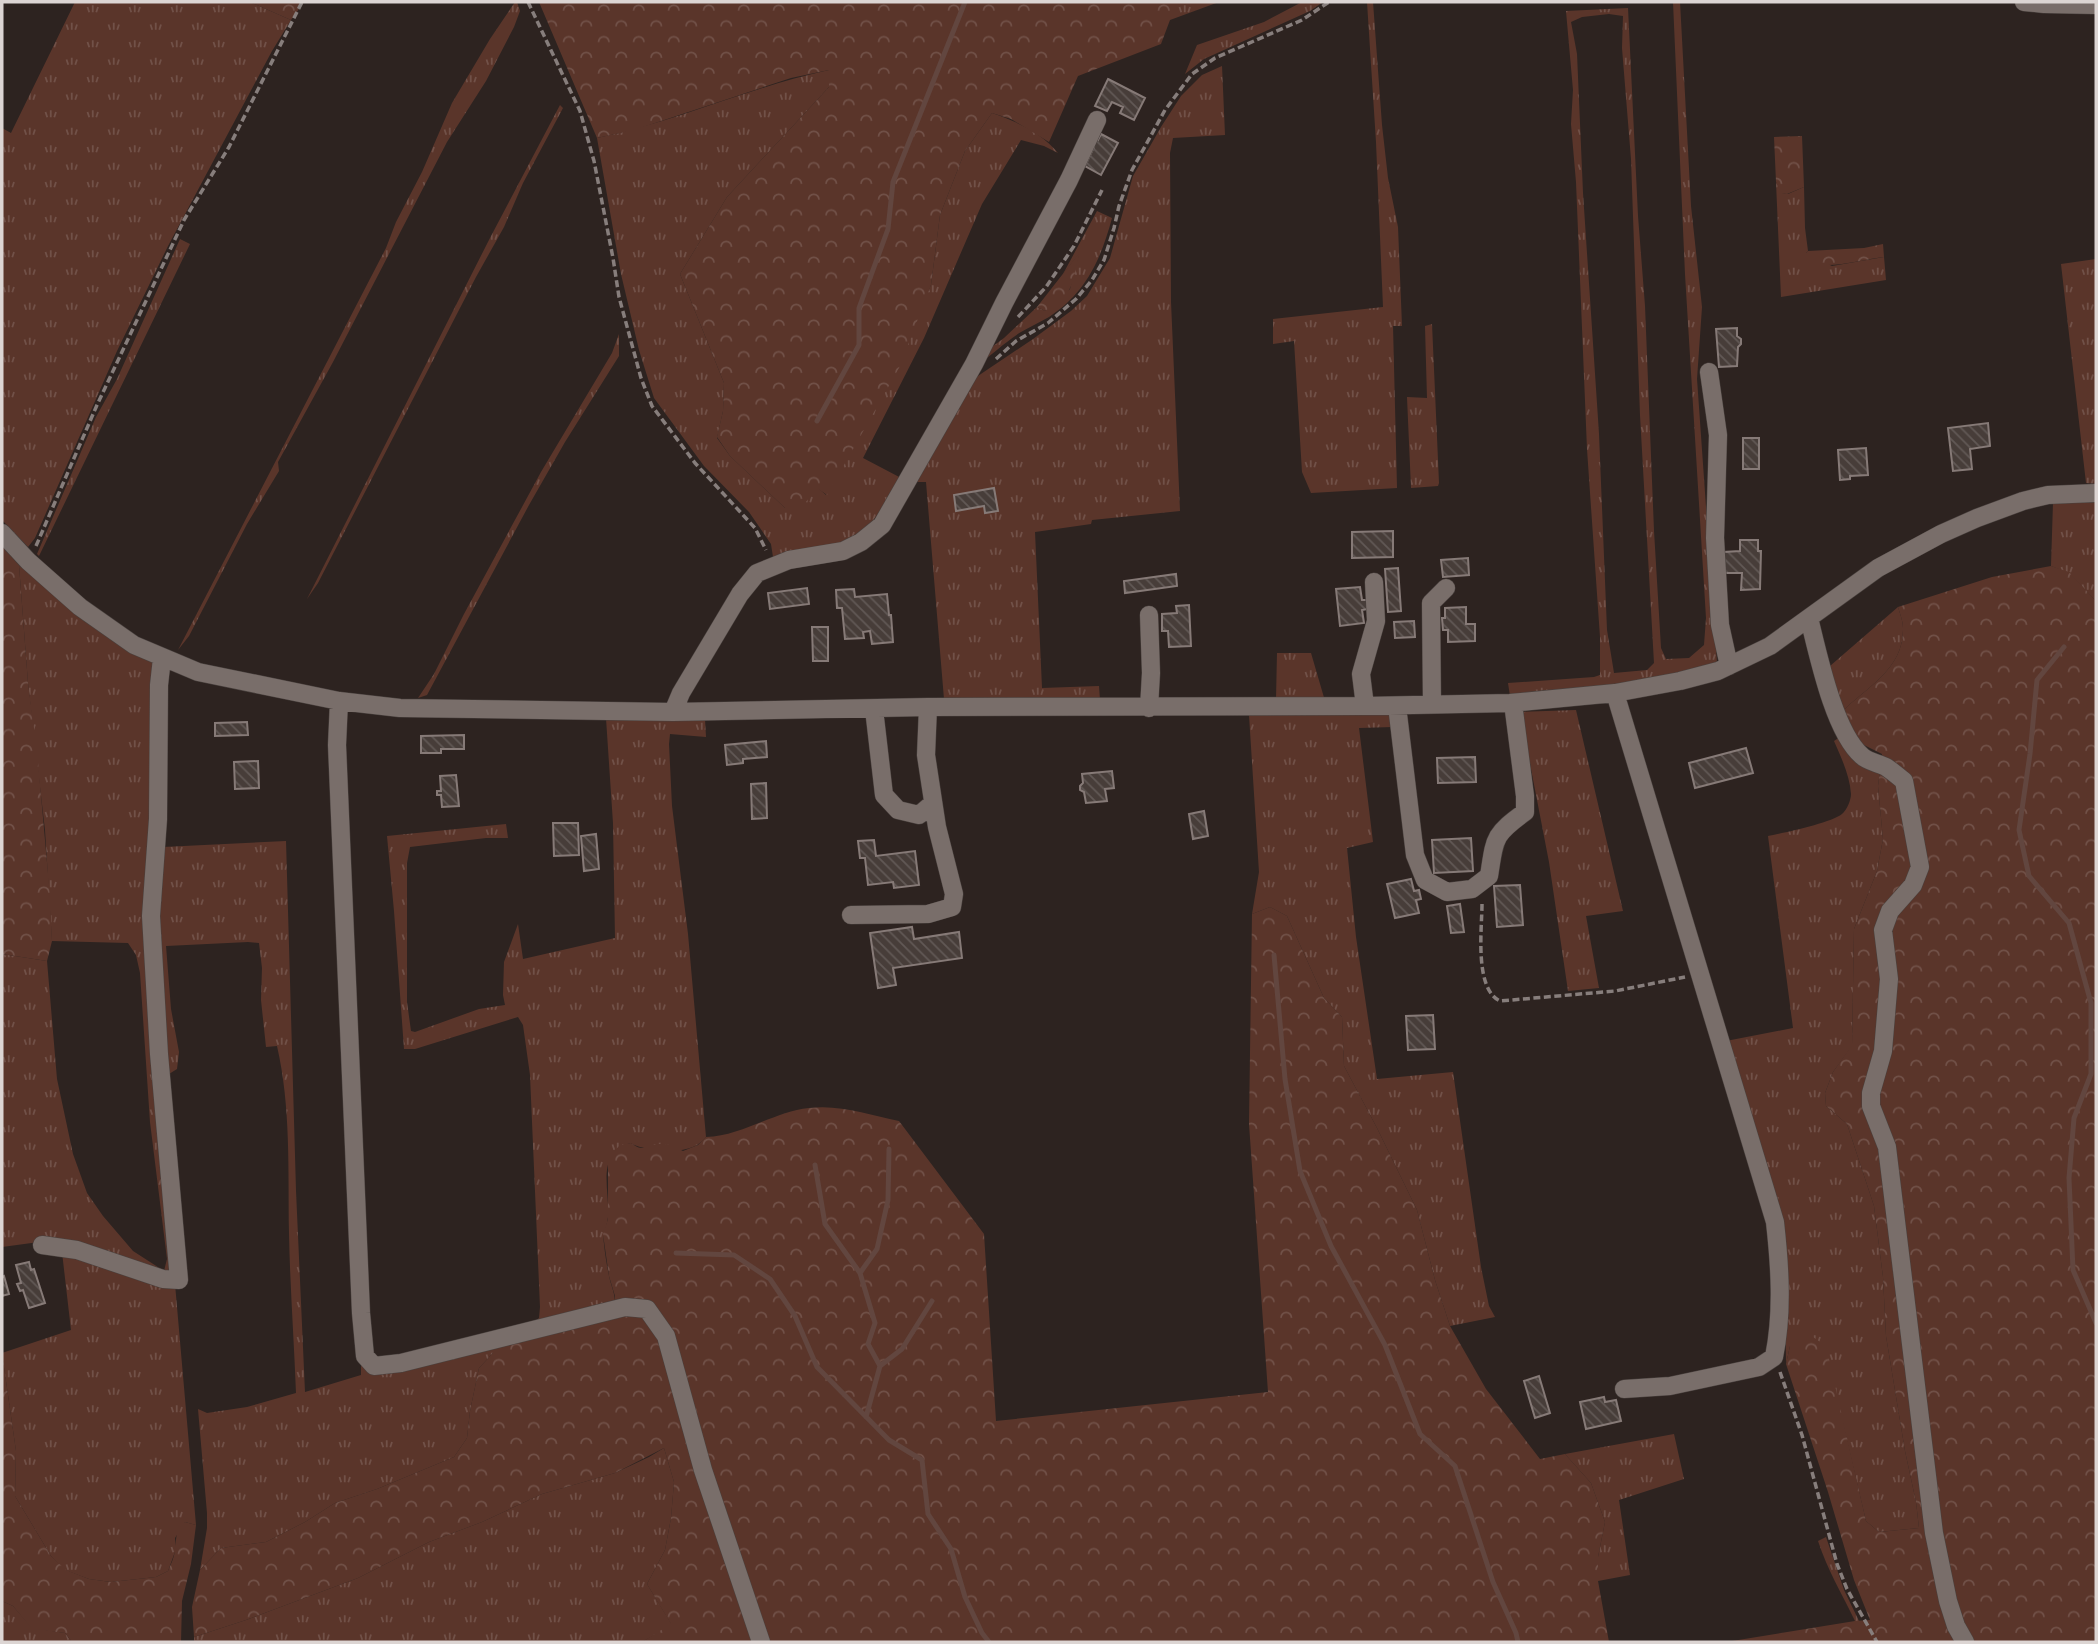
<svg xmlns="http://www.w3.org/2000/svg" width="2098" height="1644" viewBox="0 0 2098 1644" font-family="'Noto Sans',sans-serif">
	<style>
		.grass { fill: url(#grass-tufts); fill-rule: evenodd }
		.forest { fill: url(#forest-crowns) }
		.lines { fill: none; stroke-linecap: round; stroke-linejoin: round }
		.stream { stroke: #62463f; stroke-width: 5 }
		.building { fill: url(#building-back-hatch); stroke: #867a77; stroke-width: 2 }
		.minor-casing { stroke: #49413e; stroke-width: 19 }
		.path { stroke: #877e7c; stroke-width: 3.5; stroke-dasharray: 7 3.5; stroke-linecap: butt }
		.minor { stroke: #796e6a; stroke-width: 18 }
	</style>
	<defs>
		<pattern id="grass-tufts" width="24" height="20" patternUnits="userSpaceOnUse" patternTransform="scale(1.75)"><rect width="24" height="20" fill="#5a352a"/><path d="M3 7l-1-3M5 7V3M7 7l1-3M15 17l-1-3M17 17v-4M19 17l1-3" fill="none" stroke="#715148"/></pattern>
		<pattern id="forest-crowns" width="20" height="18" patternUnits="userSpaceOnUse" patternTransform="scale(1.75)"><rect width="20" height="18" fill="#5a352a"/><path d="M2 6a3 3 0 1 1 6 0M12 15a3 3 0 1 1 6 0" fill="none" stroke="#715148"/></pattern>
		<pattern id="building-back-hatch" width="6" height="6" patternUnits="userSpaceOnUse" patternTransform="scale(1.75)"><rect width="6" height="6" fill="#473d39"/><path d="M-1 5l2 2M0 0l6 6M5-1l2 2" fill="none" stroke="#615855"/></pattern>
	</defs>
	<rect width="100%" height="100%" fill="#2d2320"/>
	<path class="grass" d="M75 2H250L291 20 272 51 168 246 117 351 35 538 28 547 2 520V128L11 133Z
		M515 2H517L520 11 514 27 486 81 447 142 333 362 278 462 279 471 247 524 189 636 178 650 386 248 396 222 422 172 452 103 490 39Z
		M1170 2H1219L1170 20Z
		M1302 2H1323L1310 11 1204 59 1185 74 1197 45 1264 22Z
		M1367 2H1373L1382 125 1388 178 1398 227 1402 326H1393L1397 488 1311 493 1302 472 1294 341 1273 344V319L1383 307 1376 142Z
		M1673 2H1680L1691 206 1702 307 1697 379 1717 663 1635 686 1510 696 1508 683 1594 677 1600 675V637L1587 449 1576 182 1571 124 1573 90 1566 11 1628 8 1638 216 1645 306 1654 531 1661 648 1666 659 1689 658 1704 645 1706 618 1685 274ZM1609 14 1623 16 1622 48 1631 159 1640 415 1654 663 1647 670 1614 673 1607 630 1599 434 1583 193 1577 54 1571 22 1582 17Z
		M1222 66 1225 135 1173 138 1170 153 1171 302 1180 511 1092 520 1091 524 1035 532 1042 688 1099 686 1100 700 944 699 926 482H914L969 382 1033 339 1071 311 1087 296 1110 258 1133 176 1161 127 1181 96 1202 75Z
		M829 70V87L727 197 680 274 724 383 723 411 717 438 730 456 785 508 817 487 826 495 931 285 940 215 965 151 992 113C1016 121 1042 133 1058 153L1044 146 1021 140 982 204 924 338 863 458 903 479 867 529 851 542 773 557 771 544 749 512 704 466 654 398 639 350 621 274 597 138C676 122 750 87 829 70Z
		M560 105 563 108 523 183 504 227 476 277 318 583 307 599 490 238Z
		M1776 182 1782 193 1788 194 1804 187 1805 228 1808 251 1806 253 1832 266 1884 257 1886 280 1781 297Z
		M1097 211 1112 218C1101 259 1086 293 1049 317 1040 322 1030 327 1021 332 1005 342 992 355 977 365L981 355 1004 338 1037 307 1045 311 1070 289 1079 254 1063 274Z
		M180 239 190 244 39 556 37 554 96 417 117 379Z
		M2096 259V484L2086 483 2061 264Z
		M1432 324 1439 483 1438 486 1411 488 1407 397 1427 398 1425 326Z
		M619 334V356L565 442 529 505 427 695 418 698 434 674 464 614 541 472 612 353Z
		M2095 502 2096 601 2069 573 2051 566 2053 503Z
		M19 565 92 626 156 664 152 840 171 1271H165L151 1268 61 1239 2 1247V954L47 961 57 1079 73 1154 87 1193 103 1216 133 1251 164 1271 167 1259 150 1122 140 973 136 955 128 943 52 941 45 830 28 683Z
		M1898 607C1900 614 1903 621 1903 628 1904 670 1866 687 1841 713L1830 666Z
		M1277 653H1311L1325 701 1276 700Z
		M1576 710 1623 911 1586 916 1599 988 1568 991 1549 862 1520 712Z
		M1389 714 1393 718V727L1359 728 1373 842 1347 848 1356 937 1377 1079 1453 1072 1481 1267 1489 1306 1495 1317 1450 1326 1435 1280 1417 1210 1377 1128 1344 1066 1342 1017 1324 998 1287 916 1270 907 1252 914 1259 872 1249 715Z
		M606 718 705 719 706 737 670 734 669 744 672 806 688 934 706 1137C700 1144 695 1147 686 1149 675 1153 640 1150 631 1143 595 1152 610 1190 608 1217 607 1227 602 1234 604 1244 605 1255 607 1266 609 1276 611 1286 615 1293 615 1303L529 1326 539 1318 540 1307 530 1075 523 1025 518 1017 415 1049H404L394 911 387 836 506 824 508 838H486L410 847 407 863V1002L411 1031 415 1032 479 1009 505 1005 503 995 504 962 518 924 523 959 615 938 613 823Z
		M1840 737 1880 770 1878 786 1883 839 1877 871 1854 929 1852 1046 1833 1072 1825 1093 1826 1106 1847 1124 1874 1206 1883 1277 1886 1336 1905 1451 1916 1502 1919 1528 1879 1532 1866 1521 1843 1423 1790 1346 1786 1364 1785 1272 1726 1041 1793 1028 1768 836C1783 833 1831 823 1842 814 1847 810 1851 800 1851 794 1850 776 1841 757 1834 741Z
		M286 841 296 1191 305 1392 361 1375V1357L365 1366 493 1348V1353L479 1368 470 1411 467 1438 454 1457 377 1489 335 1503 305 1522 266 1542 221 1548 200 1570 207 1528V1513L198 1409 207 1413 247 1407 296 1393C294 1340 290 1286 289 1233 288 1170 291 1107 277 1046L266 1047 261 1000 262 968 259 943 248 942 166 946 171 1009 179 1052 177 1069 169 1074 158 885 163 847Z
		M62 1252 175 1284 196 1525 185 1522 175 1538 176 1549 168 1571 156 1577 111 1582 89 1579 65 1570 51 1556 15 1496 16 1451 2 1353 71 1330Z
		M1674 1434 1684 1479 1619 1500 1630 1575 1598 1581V1557L1605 1522 1591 1483 1565 1454Z
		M664 1448 674 1482 671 1518 665 1550 647 1584 672 1625 642 1642H194V1637L246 1620 358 1578 429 1542 482 1522 542 1494 615 1473 649 1457Z
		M1826 1537 1844 1590 1859 1621H1855C1842 1594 1827 1569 1818 1541Z
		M2 1601 13 1606 32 1628 65 1633 72 1642H2Z"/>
	<path class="forest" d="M250 2H304L291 20Z
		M539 2H1170V20L1161 44 1078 76 1049 142 1011 119 992 113 965 151 940 215 931 285 899 368 827 495 817 488 802 507 785 508 730 456 717 437 723 411 724 383 680 274 727 197 829 87V70L791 78 634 130 597 138Z
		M1802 136 1804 187 1787 194 1781 193 1776 182 1774 137Z
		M1883 244 1884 257C1864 259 1822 272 1806 260V253L1808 251 1864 248Z
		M1080 252C1072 282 1075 295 1045 311L1037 307Z
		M2 546 19 565 28 683 37 751 50 896 52 941 47 961 2 954Z
		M2051 566 2069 572 2096 601V1642H1726L1855 1621 1870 1620 1854 1580 1828 1492 1786 1364 1790 1346 1803 1330 1826 1346 1866 1521 1879 1532 1919 1528 1916 1502 1905 1451 1886 1336 1883 1277 1874 1206 1847 1124 1826 1106 1825 1093 1833 1072 1852 1045 1854 929 1877 871 1883 839 1878 786 1882 754 1858 742 1841 713C1866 687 1904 670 1903 628 1903 621 1900 614 1898 607L1992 577Z
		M1270 907 1287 916 1324 998 1342 1017 1344 1066 1377 1128 1417 1210 1435 1280 1450 1326 1486 1389 1540 1459 1565 1454 1591 1483 1605 1522 1598 1557V1581L1609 1642H642L671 1624 647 1584 665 1550 671 1518 674 1482 664 1448 615 1473 542 1494 482 1522 429 1542 358 1578 246 1620 194 1637 192 1607 200 1570 221 1548 266 1542 305 1522 335 1503 377 1489 454 1457 467 1438 470 1411 479 1368 493 1353 492 1336 615 1303V1296L609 1276 603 1234 608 1219V1158L620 1145 631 1143C644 1153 647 1145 659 1144 668 1143 676 1148 683 1151L698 1145 706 1137C742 1136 773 1112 809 1108 839 1104 870 1115 899 1121L984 1234 996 1421 1268 1392 1249 1124 1252 914Z
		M2 1353 16 1451 15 1496 51 1556 66 1570 89 1579 111 1582 156 1577 168 1571C171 1564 175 1556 175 1548 177 1537 175 1529 185 1522L196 1525 191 1564 182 1601 181 1642H72L65 1633 32 1629 13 1606 2 1601Z"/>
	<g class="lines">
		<path class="stream" d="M817 421 859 345V308L888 229 893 182 965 2
			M2064 647 2037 680 2030 754 2019 830 2029 876 2069 923 2091 1003V1074L2074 1118 2069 1178 2073 1270 2096 1323
			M1274 955 1285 1079 1300 1171 1331 1246 1385 1345 1420 1434 1455 1466 1493 1582 1516 1633 1518 1642
			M815 1165 825 1224 860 1273 875 1323 868 1344 880 1366 866 1417
			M676 1253 734 1255 770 1279 795 1316 817 1367 889 1440 922 1460 928 1514 951 1549 965 1597 982 1633 989 1642
			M860 1273 877 1249 888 1200 889 1149
			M880 1366 902 1349 932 1301"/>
	</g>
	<path class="building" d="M1108 79 1145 98 1134 120 1120 113 1123 107 1112 102 1107 111 1095 106Z
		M1101 134 1118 143 1101 175 1085 166 1094 147 1090 144 1094 137 1098 140Z
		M1737 328V336L1741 339V344L1738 347 1737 366 1719 367 1716 329Z
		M1988 423 1990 446 1970 449 1972 469 1953 471 1948 428Z
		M1743 438H1759V469H1743Z
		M1866 448 1868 475 1850 476V479L1840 480 1838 450Z
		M994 488 998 511 985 513 984 506 956 511 954 495Z
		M1393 531V557L1352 558V532Z
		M1740 540H1758V551H1761L1760 589 1741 590 1742 573H1724V552L1740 551Z
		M1468 558 1469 575 1443 577 1441 560Z
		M1398 568 1401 611 1388 612 1385 569Z
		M1176 574 1177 586 1125 593 1124 581Z
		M1360 587 1362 600H1367L1368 609 1362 610 1364 623 1340 626 1336 589Z
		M807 588 809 604 770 609 768 593Z
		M854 589 855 597 887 594 889 615H891L893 642 872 644 870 631 863 632 864 638 845 639 842 608H837L836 590Z
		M1189 605 1191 646 1169 647 1168 631H1162V614L1177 613 1176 606Z
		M1466 607V624H1475V641L1448 642V630H1443L1442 618H1445V608Z
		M1414 621 1415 637 1395 638 1394 622Z
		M812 627H828V661H813Z
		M247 722 248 735 215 736V723Z
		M464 735V749H441V753H421V736Z
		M766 741 767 757 743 759V763L727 765 725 745Z
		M1746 748 1753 773 1695 788 1689 763Z
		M1475 757 1476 782 1438 783 1437 758Z
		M258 761 259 788 235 789 234 762Z
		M1112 771 1114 788 1105 789 1107 801 1086 803 1084 792 1080 790V786L1083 783 1082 774Z
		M456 775 459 806 442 807 441 795H437V791H441L440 776Z
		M766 783 767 818 752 819 751 784Z
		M1204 811 1208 836 1193 839 1189 814Z
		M553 823H578L579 855 554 856Z
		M596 834 599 869 584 871 581 836Z
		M1471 838 1473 871 1434 873 1432 840Z
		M874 840 876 856 915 851 919 885 894 888 893 882 868 885 865 858H860L858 841Z
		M1411 879 1414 891 1419 890 1421 899 1416 900 1419 913 1395 918 1387 884Z
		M1520 885 1523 925 1497 927 1494 886Z
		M1460 904 1464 932 1451 933 1447 906Z
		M912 927 914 939 959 932 962 958 893 968 896 985 878 988 870 933Z
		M1433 1015 1435 1049 1408 1050 1406 1016Z
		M29 1262 31 1270 34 1269 45 1303 29 1308 23 1290 20 1291 17 1284 21 1283 16 1265Z
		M4 1276 9 1294 2 1296V1277Z
		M1539 1376 1550 1413 1535 1418 1524 1381Z
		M1604 1397 1605 1402 1616 1400 1621 1421 1586 1429 1580 1402Z"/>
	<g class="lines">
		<g class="minor-casing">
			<path id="minor" d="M2024 2 2044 4 2096 5
				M1709 372 1718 435 1715 538 1720 625 1729 666
				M2 533 28 561 80 607 134 645 198 672 339 701 400 708 673 712 928 707 1365 706 1510 703 1615 693 1680 681 1718 671 1770 646 1878 568 1941 534 1977 518 2023 501 2048 495 2096 493
				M1149 615 1151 673 1149 708
				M1809 618C1818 654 1834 732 1862 756 1868 762 1879 763 1886 767 1892 771 1898 776 1904 781L1920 867 1913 885 1890 911 1883 930 1889 979 1883 1051 1871 1093V1106L1887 1147 1934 1533 1948 1601 1956 1626 1965 1642
				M1615 693 1775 1222C1780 1267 1783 1313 1774 1357L1759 1367 1670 1386 1624 1389
				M339 701 337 745 361 1313 365 1356 374 1366 401 1363 625 1307 647 1309 666 1336 703 1470 761 1642
				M1432 705 1431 603 1446 588
				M1365 706 1361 674 1376 621 1374 582
				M1397 706 1415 855 1425 880 1447 892 1472 889 1489 876C1495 838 1493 835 1525 812V796L1513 703
				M874 709 884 795 898 810 919 815 933 803
				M673 712 681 693 740 594 757 573 789 560 843 551 861 542 882 525 974 364 1004 303 1069 180 1097 120
				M851 915 928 914 952 907 954 894 937 827 926 755 928 707
				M42 1245 77 1250 163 1279 179 1280 159 1054 151 916 158 819 159 685 162 658"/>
		</g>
		<path class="path" d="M528 2 580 111 594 161 613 258 619 297 641 378 652 406 695 463 755 528 766 550
			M1018 317 1046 287 1074 246 1102 190
			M996 359 1016 341 1048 323 1076 299 1092 280 1104 260 1114 228 1119 206 1132 170 1165 110 1192 74 1215 58 1302 20 1329 2
			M36 546 97 405 184 220 229 147 302 2
			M1482 904C1482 928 1474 989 1500 1001L1615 991 1685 977
			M1780 1372 1802 1435 1837 1564 1847 1589 1877 1642"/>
		<use href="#minor" class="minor"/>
	</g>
	<rect width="2098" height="1644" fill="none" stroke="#dcd5d3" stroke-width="7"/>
</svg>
